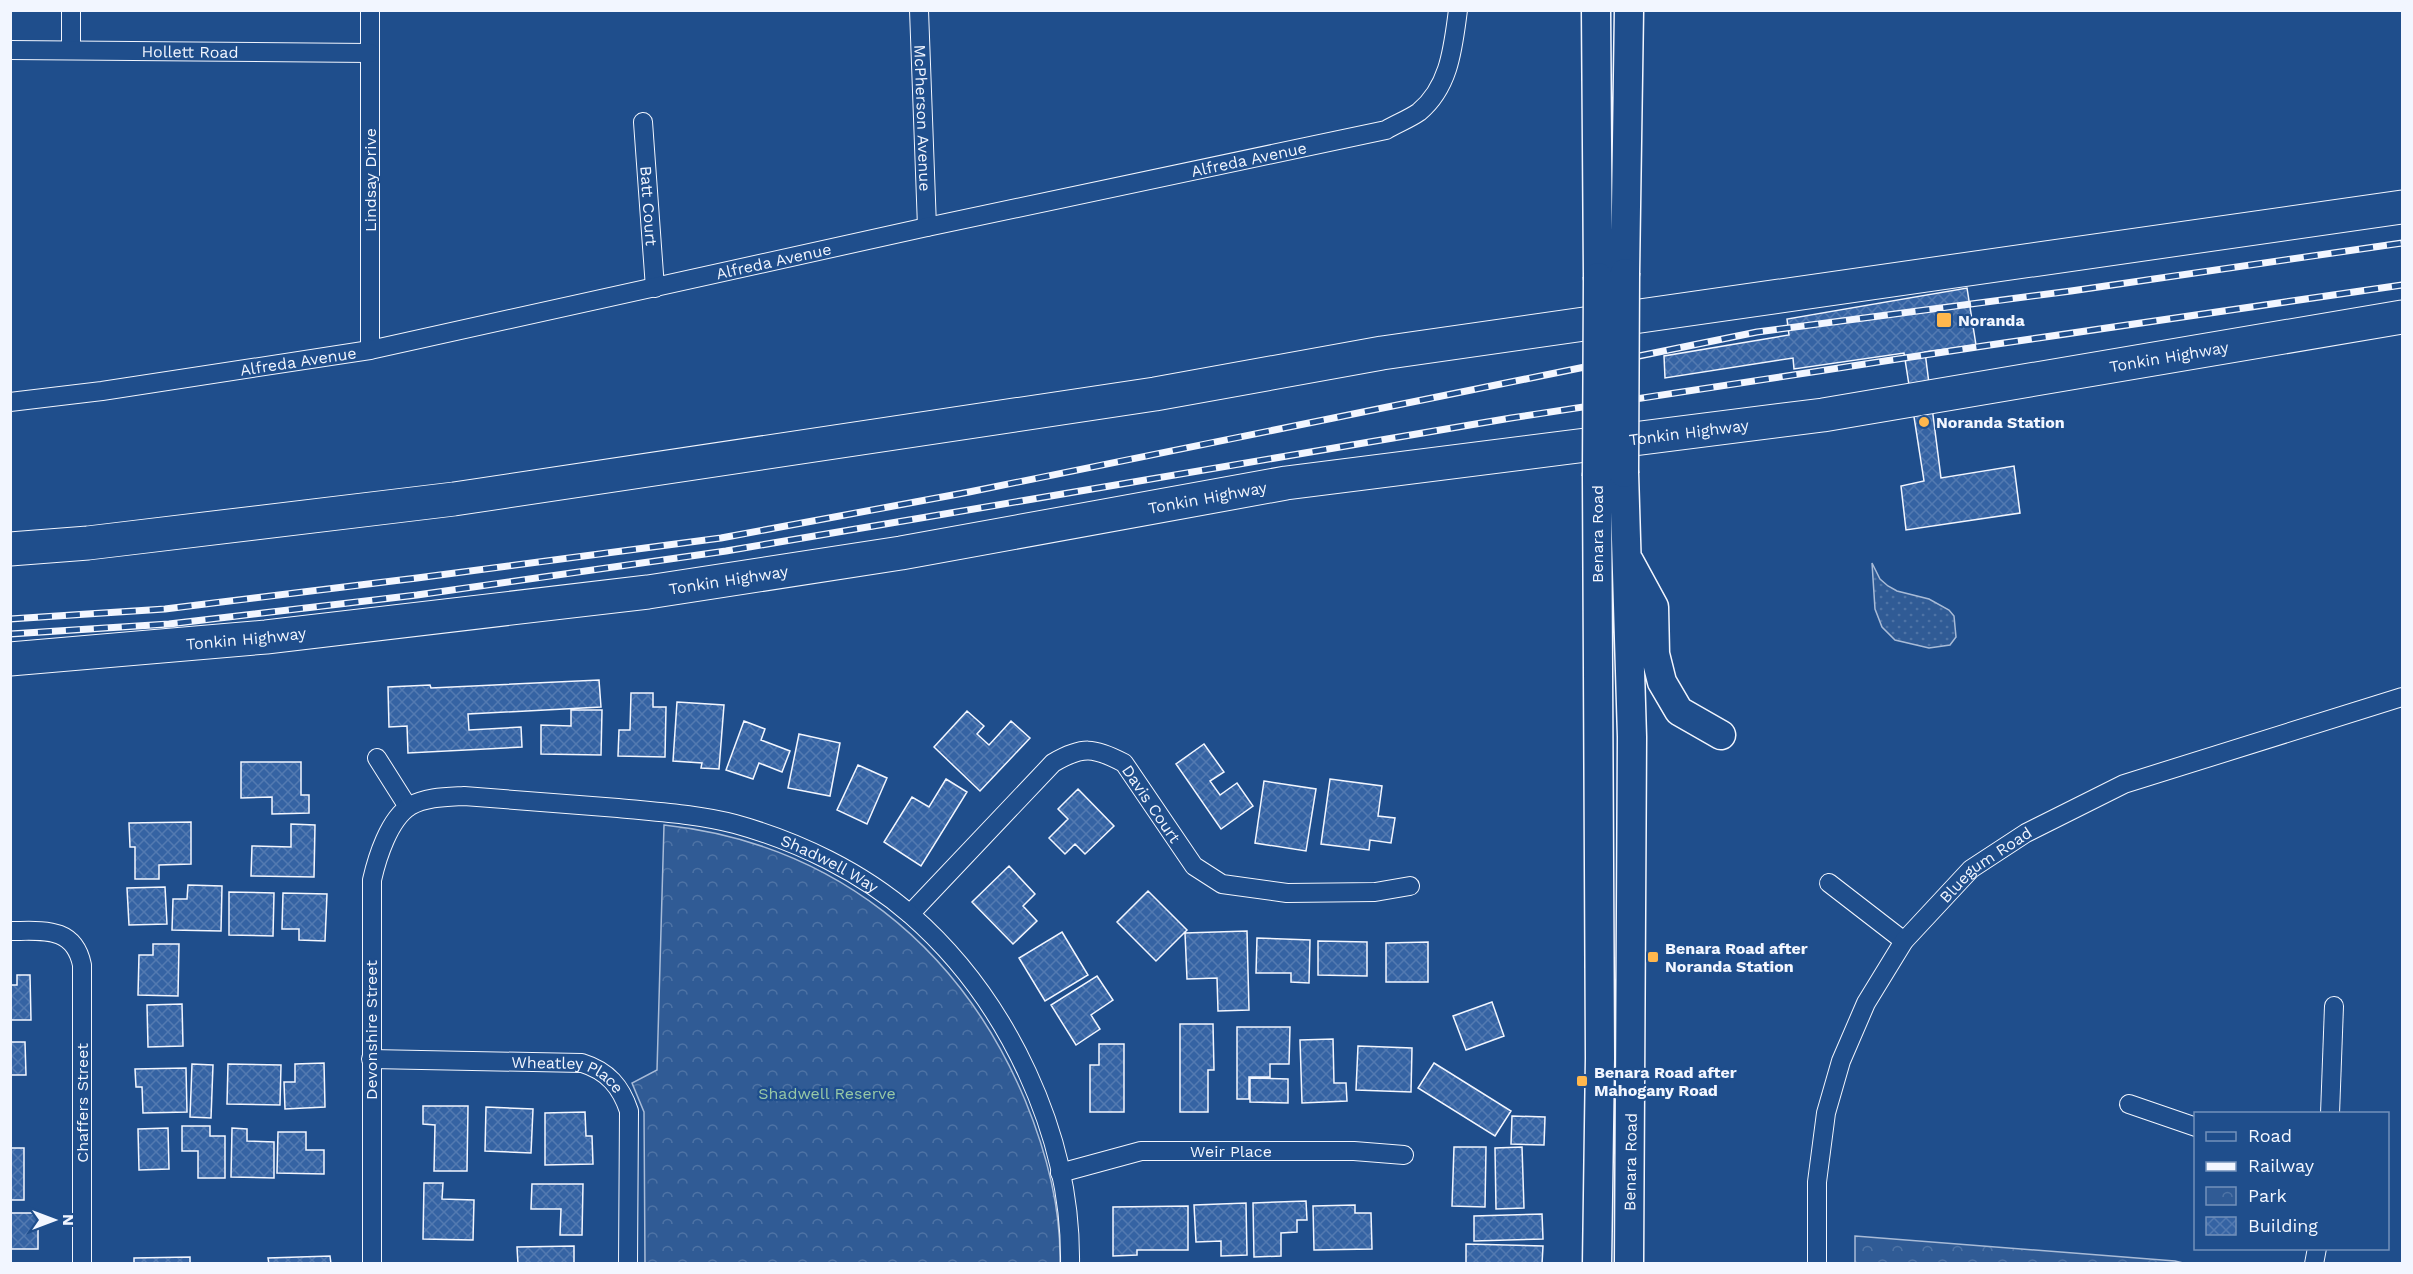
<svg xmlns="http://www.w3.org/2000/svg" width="2413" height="1274" viewBox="0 0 2413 1274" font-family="'Work Sans',sans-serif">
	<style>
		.grass { fill: url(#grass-dots); stroke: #a8bbd7; stroke-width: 1.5 }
		.park { fill: url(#park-crowns); stroke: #a8bbd7; stroke-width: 1.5 }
		.building { fill: url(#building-cross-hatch); stroke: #f2f6ff; stroke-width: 1.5 }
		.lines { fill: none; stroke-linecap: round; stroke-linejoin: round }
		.street-casing { stroke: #f2f6ff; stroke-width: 20 }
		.primary-casing { stroke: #f2f6ff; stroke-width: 31 }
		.highway-casing { stroke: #f2f6ff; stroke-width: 35 }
		.street { stroke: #1f4e8c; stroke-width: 18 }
		.primary { stroke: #1f4e8c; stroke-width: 28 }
		.highway { stroke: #1f4e8c; stroke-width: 33 }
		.rail-casing { stroke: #f2f6ff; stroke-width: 7 }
		.rail { stroke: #1f4e8c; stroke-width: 4.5; stroke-dasharray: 14; stroke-linecap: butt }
		.primary-bridge-casing { stroke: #f2f6ff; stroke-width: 31; stroke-linecap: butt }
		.primary-bridge { stroke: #1f4e8c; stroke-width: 28 }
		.poi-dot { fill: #ffb74d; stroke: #1f4e8c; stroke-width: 2 }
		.labels { text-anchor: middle; stroke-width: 4.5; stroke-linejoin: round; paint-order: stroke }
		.street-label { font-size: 16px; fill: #f2f6ff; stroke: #1f4e8c }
		.poi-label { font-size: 16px; font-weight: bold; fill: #f2f6ff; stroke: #1f4e8c; text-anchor: start }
		.park-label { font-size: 16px; fill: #97c8a6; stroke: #1f4e8c }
	</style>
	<defs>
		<pattern id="grass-dots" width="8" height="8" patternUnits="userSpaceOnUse" patternTransform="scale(1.5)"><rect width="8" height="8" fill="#305b95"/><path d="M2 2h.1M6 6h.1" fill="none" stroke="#4e73a5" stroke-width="1.8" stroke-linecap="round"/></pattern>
		<pattern id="park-crowns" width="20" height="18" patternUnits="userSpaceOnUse" patternTransform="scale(1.5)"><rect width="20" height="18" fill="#305b95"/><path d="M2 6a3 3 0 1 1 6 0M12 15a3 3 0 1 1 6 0" fill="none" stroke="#4e73a5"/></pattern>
		<pattern id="building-cross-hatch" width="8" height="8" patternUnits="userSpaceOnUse" patternTransform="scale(1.5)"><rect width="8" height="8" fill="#3563a3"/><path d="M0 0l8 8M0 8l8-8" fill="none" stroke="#537ab1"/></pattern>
	</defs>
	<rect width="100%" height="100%" fill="#1f4e8c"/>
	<path class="grass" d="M1872 563 1880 579 1888 586 1897 591 1929 599 1949 610 1954 616 1956 637 1950 645 1929 648 1895 640 1882 627 1875 609Z"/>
	<path class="park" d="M664 825C832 843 960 945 1025 1100 1046 1151 1061 1208 1060 1263H645L644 1112 632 1083 657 1070Z
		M1855 1236 2175 1261 2183 1263H1855Z"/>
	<path class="building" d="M1967 288 1976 345 1925 352 1941 478 2014 466 2020 513 1906 530 1901 486 1924 481 1904 353 1794 369 1793 358 1665 378 1664 356 1789 335 1787 319Z
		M599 680 601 707 468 714 469 730 521 727 522 747 408 753 407 726 389 727 388 687 430 685 431 688Z
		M631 693H653V707H666L665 757 618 756 619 730H630Z
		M677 702 724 705 719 769 701 768 702 763 673 761Z
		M571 710H602L601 755 541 754V725L571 726Z
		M967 711 984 726 977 734 989 745 1011 721 1030 738 980 791 934 747Z
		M744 721 765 729 761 740 790 751 782 772 759 763 753 779 726 770Z
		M799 734 840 743 830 796 788 788Z
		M1204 744 1224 772 1210 781 1220 795 1237 783 1253 806 1221 829 1176 764Z
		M241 762H301V795H309V813L272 814V797L241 798Z
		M858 765 887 778 867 824 837 810Z
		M946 779 967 792 921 866 884 842 912 797 929 807Z
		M1330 779 1382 786 1378 816 1395 818 1391 843 1370 840 1369 850 1321 844Z
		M1264 781 1316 789 1306 851 1255 843Z
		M1078 789 1114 826 1085 854 1075 844 1065 854 1049 838 1068 819 1058 809Z
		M191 822V864L159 865V879H135V847H130L129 823Z
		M291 824 315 825 314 877 251 876 252 846 291 847Z
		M1009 866 1035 894 1023 906 1037 921 1013 944 972 902Z
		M188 885 222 886 221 931 172 930 173 899H187Z
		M165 887 167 924 129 925 127 888Z
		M1148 891 1187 930 1156 961 1117 922Z
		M229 892 274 893 273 936 229 935Z
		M283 893 327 894 325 941 299 940V929H282Z
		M1247 931 1249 1010 1218 1011 1217 978 1187 979 1185 933Z
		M1062 932 1088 975 1045 1001 1019 958Z
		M1257 938 1310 940 1309 983 1291 982V973H1256Z
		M1318 941 1367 942V976L1318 975Z
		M1428 942V982H1386V943Z
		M153 944H179L178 996 138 995 139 955H153Z
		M17 975H30L31 1020H10V985H17Z
		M1097 976 1113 1000 1091 1015 1100 1029 1076 1045 1051 1005Z
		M1492 1002 1504 1036 1466 1050 1453 1016Z
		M182 1004 183 1046 148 1047 147 1005Z
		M1180 1024H1213L1214 1070H1208V1112H1180Z
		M1237 1027H1290L1289 1064H1270V1077H1249V1099H1237Z
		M1333 1039 1334 1083H1346L1347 1101 1302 1103 1300 1040Z
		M10 1042H25L26 1075H10Z
		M1099 1044H1124V1112H1090V1065H1099Z
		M1358 1046 1412 1048 1411 1092 1356 1090Z
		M324 1063 325 1107 285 1109 284 1082H295V1064Z
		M1434 1063 1511 1111 1495 1136 1418 1088Z
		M192 1064 213 1065 211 1118 190 1117Z
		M228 1064 281 1065 280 1105 227 1104Z
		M186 1068 187 1112 143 1113 142 1087H136L135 1069Z
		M1250 1078 1288 1079V1103L1250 1102Z
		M423 1106H468L467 1171H434L435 1125 423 1124Z
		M486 1107 533 1109 531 1153 485 1151Z
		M585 1112 586 1136H592L593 1164 545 1165V1113Z
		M1512 1116 1545 1117 1544 1145 1511 1144Z
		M182 1126H210V1136H225V1178H198V1151H182Z
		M168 1128 169 1169 139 1170 138 1129Z
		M232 1128 247 1129V1141L274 1142V1178L231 1177Z
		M278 1132H306V1150H324V1174L277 1173Z
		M1454 1147H1486L1485 1207 1452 1206Z
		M1522 1147 1524 1208 1496 1209 1495 1148Z
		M10 1148H24V1200H10Z
		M424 1183H443L442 1199 474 1200 473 1240 423 1239Z
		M532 1184H583L582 1235H560L561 1209H531Z
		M1306 1201 1307 1220H1297V1232L1281 1233V1256L1254 1257 1253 1203Z
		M1246 1203 1247 1255 1221 1256V1241L1196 1242 1194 1205Z
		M1355 1205V1213H1371L1372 1249 1314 1250 1313 1206Z
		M1188 1206V1250H1137V1255L1113 1256V1207Z
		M10 1213H38V1249H10Z
		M1542 1214 1543 1239 1474 1241V1216Z
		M1466 1244 1543 1246 1542 1264H1466Z
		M574 1246V1264H518L517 1247Z
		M330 1256 331 1264H269L268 1258Z
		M190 1257V1264H134V1258Z"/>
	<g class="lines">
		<g class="street-casing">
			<g id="street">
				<path d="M71 10V50"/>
				<path d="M370 10V350"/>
				<path id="s1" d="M919 10 927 227"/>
				<path id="s2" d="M10 50 370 53"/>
				<path id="s3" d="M643 122 655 288"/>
				<path id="s4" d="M10 402 102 391 370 350 927 227 1386 130C1396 124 1409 119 1419 112 1450 86 1453 47 1458 10"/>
				<path d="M377 758 408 807"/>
				<path d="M1829 883 1904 941"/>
				<path id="s5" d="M910 914 1053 763C1082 746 1094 747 1124 763L1194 866 1222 884 1287 893 1375 892 1410 886"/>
				<path d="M10 931C43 931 74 926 82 965V1264"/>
				<path id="s6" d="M371 1059 582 1063C608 1071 621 1087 629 1111L628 1264"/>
				<path d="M2129 1104 2196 1127"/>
				<path d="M2330 1114 2334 1006"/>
				<path id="s7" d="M1060 1173 1141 1151H1354L1404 1155"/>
				<path id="s8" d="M372 1264V880C377 858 389 819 410 806 426 797 446 797 464 796 516 800 567 804 618 808 657 812 697 814 735 824 797 841 862 872 911 915 1007 999 1072 1135 1070 1264"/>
				<path id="s9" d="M1817 1264V1182L1826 1113 1841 1061 1866 1003 1904 941 1971 869 2026 833 2124 784 2402 697"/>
				<path d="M2314 1264 2317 1248"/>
			</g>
		</g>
		<g class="primary-casing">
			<path id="primary" d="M1596 10 1598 277
				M1625 273 1629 10
				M1624 473 1632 737 1629 1264
				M1629 561 1654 607 1655 654 1662 682 1679 711 1721 735
				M1597 1264 1600 1058 1597 476"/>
		</g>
		<g class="highway-casing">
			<g id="highway">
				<path d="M10 549 88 543 454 499 1155 394 1382 353 2402 207"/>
				<path id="s10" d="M10 659 266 637 648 592 901 553 1286 483 1823 415 2402 317"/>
			</g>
		</g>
		<use href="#street" class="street"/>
		<use href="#primary" class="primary"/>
		<use href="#highway" class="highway"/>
		<g class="rail-casing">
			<path id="rail" d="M10 619 165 609 417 578 721 538 969 492 1757 332 2071 291 2402 243
				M10 634 169 624 417 595 726 551 1511 418 1990 345 2402 285"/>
		</g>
		<use href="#rail" class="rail"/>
		<g class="primary-bridge-casing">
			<path id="primary-bridge" d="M1624 473 1625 273
				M1597 476 1598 277"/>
		</g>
		<use href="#primary-bridge" class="primary-bridge"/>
	</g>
	<g class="poi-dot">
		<rect x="1936" y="312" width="16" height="16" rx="3"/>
		<circle cx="1924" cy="422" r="6"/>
		<rect x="1647" y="951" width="12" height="12" rx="3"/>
		<rect x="1576" y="1075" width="12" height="12" rx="3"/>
	</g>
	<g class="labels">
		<g class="street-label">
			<text dy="6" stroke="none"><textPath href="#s2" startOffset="180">Hollett Road</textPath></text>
			<text dy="6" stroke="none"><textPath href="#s1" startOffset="108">McPherson Avenue</textPath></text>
			<text dy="6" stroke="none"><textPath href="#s4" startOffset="1263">Alfreda Avenue</textPath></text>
			<text transform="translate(370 180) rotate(-90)" y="6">Lindsay Drive</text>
			<text dy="6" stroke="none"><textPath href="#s3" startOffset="84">Batt Court</textPath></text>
			<text dy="6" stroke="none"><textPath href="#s4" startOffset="777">Alfreda Avenue</textPath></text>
			<text dy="6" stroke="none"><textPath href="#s10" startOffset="2181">Tonkin Highway</textPath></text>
			<text dy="6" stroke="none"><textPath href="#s4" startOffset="291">Alfreda Avenue</textPath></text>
			<text dy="6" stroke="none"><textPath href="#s10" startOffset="1695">Tonkin Highway</textPath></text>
			<text dy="6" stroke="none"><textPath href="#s10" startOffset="1209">Tonkin Highway</textPath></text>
			<text transform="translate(1597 534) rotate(-90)" y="6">Benara Road</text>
			<text dy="6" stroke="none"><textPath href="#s10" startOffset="723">Tonkin Highway</textPath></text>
			<text dy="6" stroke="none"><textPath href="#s10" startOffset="237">Tonkin Highway</textPath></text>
			<text dy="6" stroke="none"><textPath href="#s5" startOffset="333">Davis Court</textPath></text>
			<text dy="6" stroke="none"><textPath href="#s8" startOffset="900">Shadwell Way</textPath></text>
			<text dy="6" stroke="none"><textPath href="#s9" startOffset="454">Bluegum Road</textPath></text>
			<text transform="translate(371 1030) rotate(-90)" y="6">Devonshire Street</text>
			<text dy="6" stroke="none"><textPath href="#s6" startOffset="200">Wheatley Place</textPath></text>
			<text transform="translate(82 1103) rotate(-90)" y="6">Chaffers Street</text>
			<text dy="6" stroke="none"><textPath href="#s7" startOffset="174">Weir Place</textPath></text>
			<text transform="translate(1630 1162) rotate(-89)" y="6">Benara Road</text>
		</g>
		<g class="poi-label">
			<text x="1958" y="326">Noranda</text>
			<text x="1936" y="428">Noranda Station</text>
			<text x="1665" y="954">Benara Road after<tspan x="1665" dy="18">Noranda Station</tspan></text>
			<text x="1594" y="1078">Benara Road after<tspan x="1594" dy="18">Mahogany Road</tspan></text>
		</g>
		<g class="park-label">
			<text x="827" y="1099">Shadwell Reserve</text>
		</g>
	</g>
	<rect width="2413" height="1274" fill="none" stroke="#f2f6ff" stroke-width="24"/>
	<rect x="2194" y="1112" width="195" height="138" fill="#1f4e8c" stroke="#7391ba" stroke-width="1.5"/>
	<rect x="2206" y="1132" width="30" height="9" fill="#1f4e8c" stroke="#7391ba" stroke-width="1.5"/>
	<text x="2248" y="1142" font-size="18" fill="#f2f6ff">Road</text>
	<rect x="2206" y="1162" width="30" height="9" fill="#f2f6ff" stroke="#7391ba" stroke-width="1.5"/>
	<text x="2248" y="1172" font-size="18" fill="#f2f6ff">Railway</text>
	<rect x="2206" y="1187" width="30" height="18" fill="url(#park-crowns)" stroke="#7391ba" stroke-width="1.5"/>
	<text x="2248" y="1202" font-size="18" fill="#f2f6ff">Park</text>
	<rect x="2206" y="1217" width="30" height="18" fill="url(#building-cross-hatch)" stroke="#7391ba" stroke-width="1.5"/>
	<text x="2248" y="1232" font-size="18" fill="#f2f6ff">Building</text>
	<g transform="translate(54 1220) rotate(90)" stroke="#1f4e8c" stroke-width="4.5" paint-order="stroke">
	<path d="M0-4.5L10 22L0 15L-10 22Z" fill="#f2f6ff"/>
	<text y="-9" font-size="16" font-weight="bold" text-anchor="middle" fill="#f2f6ff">N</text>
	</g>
</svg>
